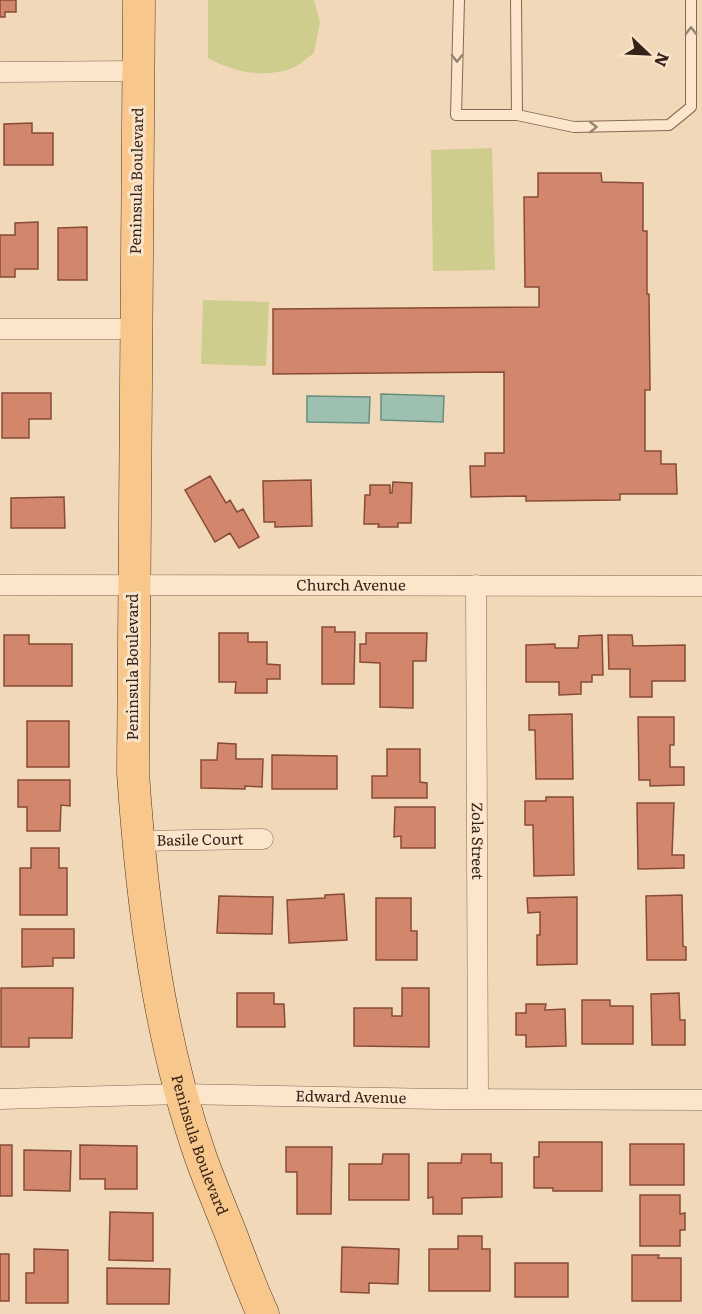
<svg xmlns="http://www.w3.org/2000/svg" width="702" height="1314" viewBox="0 0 702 1314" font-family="Literata,serif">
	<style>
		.green { fill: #cfcd8d }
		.water { fill: #9ec0b1; stroke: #668e7e; stroke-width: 1.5 }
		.building { fill: #d2876c; stroke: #884b37; stroke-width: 1.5 }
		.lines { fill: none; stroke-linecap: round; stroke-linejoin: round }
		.lane-casing { stroke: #886753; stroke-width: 12 }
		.street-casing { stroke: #886753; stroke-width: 21 }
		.primary-casing { stroke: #543628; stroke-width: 33 }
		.lane { stroke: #fbe6cc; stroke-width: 10 }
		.street { stroke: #fbe6cc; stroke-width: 20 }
		.primary { stroke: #f8c78c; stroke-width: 32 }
		.oneway { stroke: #988472 }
		.labels { text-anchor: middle; stroke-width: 6; stroke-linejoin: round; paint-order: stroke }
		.street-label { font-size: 15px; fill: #352319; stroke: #f8e3c9 }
	</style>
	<rect width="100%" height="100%" fill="#f1d8b9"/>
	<path class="green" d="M208 0H314L320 22 314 53C307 58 298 66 290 69 261 78 234 72 208 58Z
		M492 148 495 270 433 271 431 150Z
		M203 300 269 302 266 366 201 364Z"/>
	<path class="water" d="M381 394 444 396 443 422 381 420Z
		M307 396 370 397 369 423 307 422Z"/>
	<path class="building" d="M0 0H16V12H5V17H0Z
		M32 123V133H53V165H4V124Z
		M538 173H601L602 182 643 183V231H647V294H649L650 390H645V451H661V464H676L677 494H620V500L526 501V496L471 497 470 466H485V453H504V372L273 374V309L539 307V287H525L524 197H538Z
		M38 222V269H15V277H0V235H15V223Z
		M87 227V280H58V228Z
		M2 393H51V419H29V438H2Z
		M210 476 226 503 230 500 237 512 243 509 259 537 239 548 230 533 215 542 185 490Z
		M311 480 312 526 275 527V522H264L263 481Z
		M393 482 412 483 411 523H398V527H378L379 524H364L365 495H370V485H390V493H392Z
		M64 497 65 528H11V498Z
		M322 627H335V632H355L354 684H322Z
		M219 633H248V642H267V664L280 665V679H267V693H235L236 682H219Z
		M366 633H427L426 661H413V708L380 707V663L360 662V644H366Z
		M4 635H29V644H72V686H4Z
		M602 635 603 675H592V682H581V694L559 695V682H526V645L555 644V648H578L579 636Z
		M608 635H632L633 646 685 645V681H652V697H630V669H609Z
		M572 714 573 779H536L535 730H529V715Z
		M638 717H674V745H670V767H684V785L650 786V780H639Z
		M27 721H69V767H27Z
		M218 743 236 744V759H263L262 787 245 786V789L201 788V760H217Z
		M387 749H420V782L427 783V798H372V776H387Z
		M272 755 337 756V789H272Z
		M18 780H70V806L61 805 60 831H27V807H18Z
		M546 797H573L574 875 534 876 533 825H525V801H546Z
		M637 803H674L672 855H684V868L638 869Z
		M395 807H435V848H401V836L394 837Z
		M31 848H59V868H67V915H20V868H31Z
		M344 894 347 940 289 943 287 900 325 898V895Z
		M682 895 683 946 686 947V960H647L646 896Z
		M219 896 273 897 272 934 217 933Z
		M577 897V964L537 965V935H540V912L528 913 527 898Z
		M376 898H411V931H417V960H376Z
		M22 929H74V958H53V966L22 967Z
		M1 988H73L72 1038H29V1047H1Z
		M402 988H429V1047L354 1046V1008H392V1016H402Z
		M237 993H274V1004H284L285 1027H237Z
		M679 993 680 1020H685V1045H652L651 994Z
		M582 1000H610V1006H633V1044H582Z
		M526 1004H546L545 1010 565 1009 566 1046 526 1047V1035H516V1013H526Z
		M539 1142H602V1191H553V1188H534V1157H539Z
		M630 1144H684V1185H630Z
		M0 1145H12V1196H0Z
		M80 1145 137 1146V1189H105V1179H80Z
		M286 1147H332L331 1214H297V1172H286Z
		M24 1150 71 1151 70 1191 24 1190Z
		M383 1154H409V1200H349V1164H382Z
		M462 1154H491V1163H502V1197L462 1198V1214H433V1197L428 1198V1163H461Z
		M640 1195H680V1214L685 1213V1230H680V1246H640Z
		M110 1212 153 1213V1261L109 1260Z
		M458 1236H482V1249H490V1291H429V1249H458Z
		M342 1247 399 1249 398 1284 369 1283V1293L341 1292Z
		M34 1249 68 1250V1303H26V1273H34Z
		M0 1254H9V1301H0Z
		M632 1255H659L658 1258H681V1301H632Z
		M515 1263H568V1297H515Z
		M107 1268 170 1269 169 1304H107Z"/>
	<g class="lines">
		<g class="lane-casing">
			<path id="lane" d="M459 0 456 115H517L574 127 669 125 691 107V0
				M516 0 517 115"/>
		</g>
		<g class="street-casing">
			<g id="street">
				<path d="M0 72 138 71"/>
				<path d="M0 329H135"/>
				<path id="s1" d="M0 585 702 586"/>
				<path id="s2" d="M476 585 478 1097"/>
				<path id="s3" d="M138 841 263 839"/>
				<path id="s4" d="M0 1099 182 1094 438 1099 702 1100"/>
			</g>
		</g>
		<g class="primary-casing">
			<g id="primary">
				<path id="s5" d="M139 0 133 773C142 902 158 1035 201 1158 210 1183 221 1209 231 1234 241 1261 251 1288 263 1314"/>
			</g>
		</g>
		<use href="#lane" class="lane"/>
		<use href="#street" class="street"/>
		<use href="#primary" class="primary"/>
	</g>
	<defs><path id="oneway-chevron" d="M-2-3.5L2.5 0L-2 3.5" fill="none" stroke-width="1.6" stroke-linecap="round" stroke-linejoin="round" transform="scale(1.5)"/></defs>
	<g class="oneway">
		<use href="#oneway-chevron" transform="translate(691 31) rotate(-90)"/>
		<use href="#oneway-chevron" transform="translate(457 58) rotate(91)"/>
		<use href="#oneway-chevron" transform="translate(593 127) rotate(-1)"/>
	</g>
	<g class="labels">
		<g class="street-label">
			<text transform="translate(137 181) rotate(-89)" y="5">Peninsula Boulevard</text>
			<text dy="5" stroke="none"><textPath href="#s1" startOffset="351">Church Avenue</textPath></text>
			<text transform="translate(133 667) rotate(-90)" y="5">Peninsula Boulevard</text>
			<text dy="5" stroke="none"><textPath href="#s3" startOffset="62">Basile Court</textPath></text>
			<text dy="5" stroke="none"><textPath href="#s2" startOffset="256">Zola Street</textPath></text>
			<text dy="5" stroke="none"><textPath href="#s4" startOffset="351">Edward Avenue</textPath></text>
			<text dy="5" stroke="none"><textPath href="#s5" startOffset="1152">Peninsula Boulevard</textPath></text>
		</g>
	</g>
	<g transform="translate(648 54) rotate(113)" stroke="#f8e3c9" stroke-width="4.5" paint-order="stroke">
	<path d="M0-4.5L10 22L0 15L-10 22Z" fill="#352319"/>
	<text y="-9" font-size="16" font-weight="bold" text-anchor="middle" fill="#352319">N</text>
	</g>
</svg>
